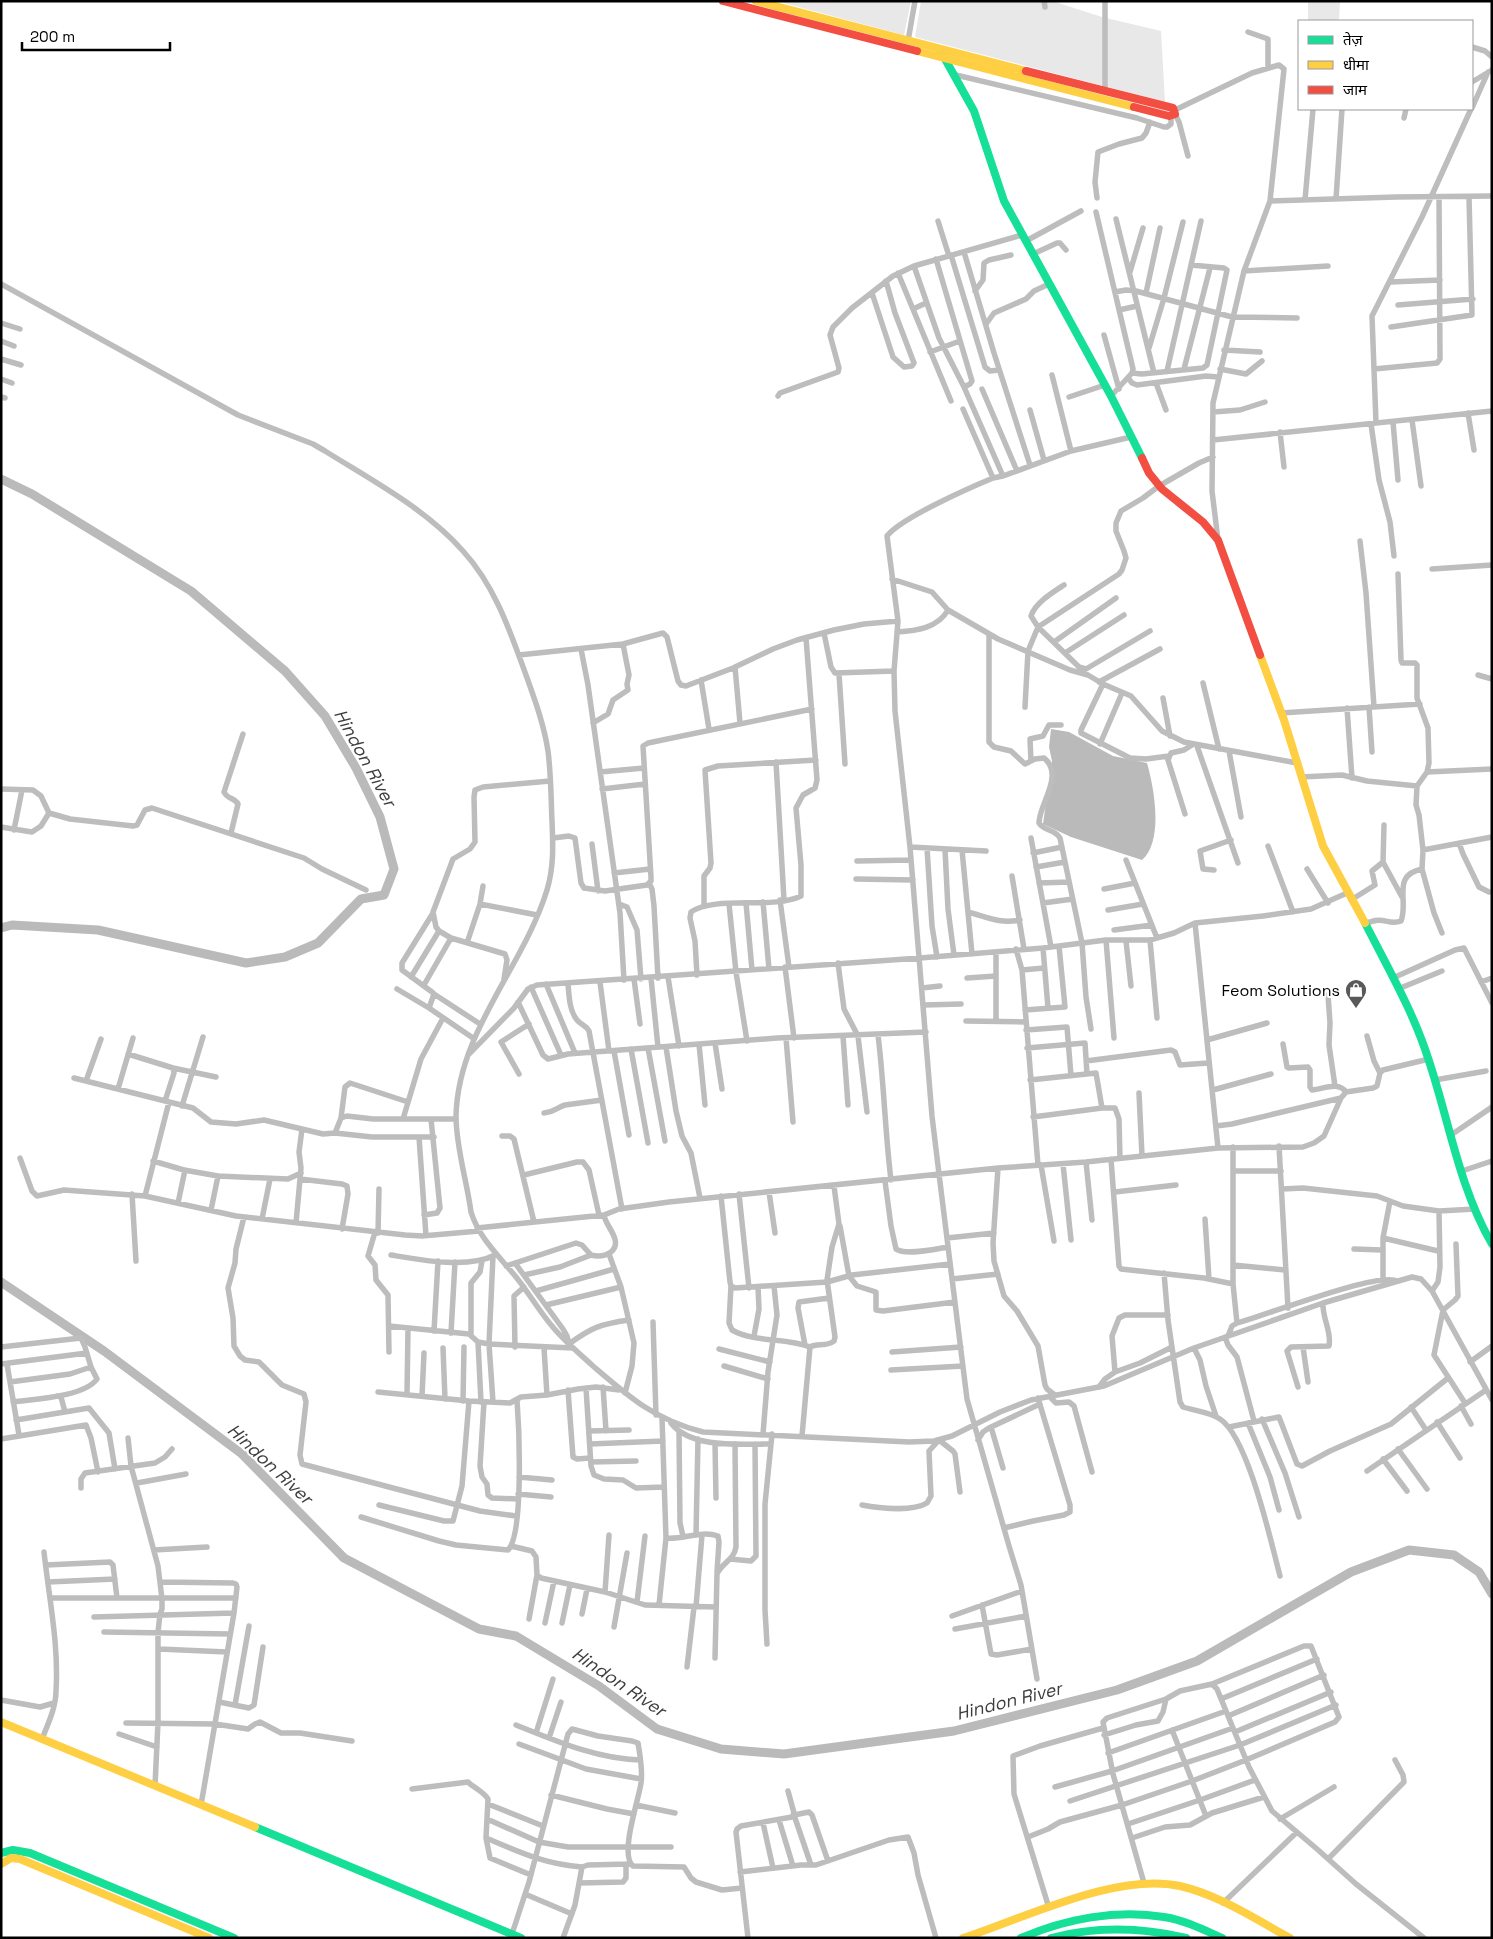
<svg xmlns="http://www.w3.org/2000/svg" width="1493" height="1939" viewBox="0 0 1493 1939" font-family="'Space Grotesk','Noto Sans Devanagari',sans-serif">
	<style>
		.green { fill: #e8e8e8 }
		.water { fill: #bababa }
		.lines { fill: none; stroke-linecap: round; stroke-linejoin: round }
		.river { stroke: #bababa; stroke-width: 9 }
		.street { stroke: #bdbdbd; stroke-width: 5.5 }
		.fast { stroke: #16e098; stroke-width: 8 }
		.slow { stroke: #ffcf43; stroke-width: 8 }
		.jam { stroke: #f24e42; stroke-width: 8 }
		.labels { text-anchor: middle; stroke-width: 4; stroke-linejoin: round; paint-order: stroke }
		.poi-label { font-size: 16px; fill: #000; stroke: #fff; text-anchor: end }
		.water-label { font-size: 18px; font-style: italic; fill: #3e3e3e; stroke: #fff }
	</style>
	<rect width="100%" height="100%" fill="#fff"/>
	<path class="green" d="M776 1H911L904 35Z
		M921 1H1052L1102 17 1161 31 1165 102 915 37Z
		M1308 1H1340L1339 20H1308Z"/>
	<path class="water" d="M1051 729 1069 732 1113 756 1147 763C1154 787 1164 841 1142 860L1071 837 1043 824 1052 761 1049 747Z"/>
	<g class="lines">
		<path class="river" d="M1 479 32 494 191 591 285 671 325 716 356 768 380 817 394 869 384 895 361 899 318 943 285 957 246 963 98 930 12 925 1 928
			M1 1282 104 1351 242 1454 344 1558 479 1629 516 1636 599 1686 657 1729 721 1749 784 1754 954 1731 1117 1690 1197 1661 1351 1572 1409 1550 1454 1555 1479 1572 1492 1594"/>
		<path class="street" d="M1044 1 1045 7
			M1105 1V91
			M1248 32 1268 39V68
			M908 41 915 1
			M1472 47 1485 51 1492 57
			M956 75 1137 118 1164 127H1167L1171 124V116
			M1472 82 1492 70
			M1472 108 1488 72
			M1175 110 1252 73 1279 65 1284 69 1270 201 1244 271 1213 403 1212 491 1218 540
			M1175 114 1179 122 1188 156
			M1404 118 1406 109
			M1097 198 1095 182 1098 152 1119 144 1142 138 1146 133 1150 122
			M1336 199 1342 109
			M1305 200 1313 109
			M1270 201 1396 197 1492 196
			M1096 212 1133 369 1132 373 1111 396
			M1116 219 1154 373
			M938 221 949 256
			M1026 241 1081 211
			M964 252 994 353 1030 465
			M1033 254 1057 243H1060L1066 250
			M951 255 985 367 990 371 999 370
			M936 259 972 381 970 384 964 387
			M914 266 939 338 964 387 1003 476
			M1244 271 1328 266
			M1130 272 1143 228
			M898 273 951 401
			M1390 282 1440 280
			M1 284 238 415 313 444 325 451C373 481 426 509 463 551 495 586 510 631 526 675 535 700 544 725 548 751 551 774 551 798 552 821 553 845 554 867 547 890 523 968 458 1031 456 1116 456 1148 467 1181 471 1212 479 1238 499 1256 516 1277 529 1293 539 1311 552 1326 564 1341 579 1353 593 1366 629 1397 655 1420 703 1432L909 1442 934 1441 952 1436 1000 1412 1031 1400 1104 1386 1194 1348 1323 1303 1412 1277 1421 1279 1432 1291 1492 1400
			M975 291 983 280 984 263 989 260 1011 255
			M1115 292 1126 290 1136 291 1232 317 1297 318
			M872 293 893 357 904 367 912 366 914 363 895 313 886 281
			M1146 293 1160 228
			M1398 305 1473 299
			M913 309 926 303
			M1119 310 1137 306
			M1 323 20 329
			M986 324 994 313 1026 299 1034 291 1049 284
			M1391 327 1472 315 1469 197
			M1104 335 1119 389
			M1 341 14 346
			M1149 348 1164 298 1183 222
			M1224 350 1260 352
			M930 352 960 341
			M1 359 21 365
			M1184 369 1210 268
			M1220 369 1246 374 1262 361
			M1374 369 1437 363 1440 359 1439 197
			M1167 371 1201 221
			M1132 373 1142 374 1203 368 1207 365 1227 270 1224 268 1191 265
			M1052 375 1071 451
			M1128 378 1132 383 1137 385 1206 376 1218 377
			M1 379 12 383
			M1156 383 1166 410
			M982 389 1017 471
			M778 396 780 393 838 372 839 368 830 335 833 327 852 308 893 276 914 266 1022 235
			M1 397 5 398
			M1069 397 1105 385
			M963 409 993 478
			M1030 410 1044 460
			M1213 412 1240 410 1265 402
			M1468 413 1474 450
			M1412 420 1421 486
			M1393 422 1398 480
			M1376 423 1372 316 1422 217 1471 109
			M1371 424 1379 480 1390 522 1394 556
			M1280 432 1284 467
			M1213 440 1492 411
			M1360 541 1366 593 1374 707
			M1432 569 1492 565
			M1398 574 1401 660 1402 663H1415L1417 665V698L1428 728 1429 763 1427 772 1417 786 1416 805 1419 815 1423 850 1422 869 1434 913 1442 933
			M892 579 932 592 948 610 998 639 1070 670 1088 675 1103 684 1131 696 1162 731 1184 742 1297 763
			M1064 585C1053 592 1035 603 1031 616L1038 627 1079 667 1086 669 1150 631
			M897 632C916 631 938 628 948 610
			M824 633 831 667 835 673 894 671
			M989 635V742L994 747 1011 751 1025 764 1035 759 1044 758C1065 775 1039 804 1039 823 1044 831 1055 829 1060 838L1082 943 1086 997 1091 1029
			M1054 642 1116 598
			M581 649 588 685 620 913 624 980
			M1065 653 1124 615
			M519 655 623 644 663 633 667 637 678 681 681 685 686 686 733 668 773 649 797 640 834 630 864 624 898 621
			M735 667 740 723
			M839 674 845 764
			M1478 675 1492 679
			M701 680 709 729
			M1099 682 1160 649
			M1203 683 1219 749
			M1103 684 1081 730V733L1130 758 1146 759 1169 756
			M1163 698 1170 736
			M1025 707 1028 651 1038 627 1119 574 1122 570 1126 558 1124 551 1116 531V523L1121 511 1143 498 1159 486 1199 463 1213 457
			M1369 707 1372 752
			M1347 708 1352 778
			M1281 713 1420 704
			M593 723 608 714 613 700 628 690 627 684 629 675 623 644
			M1100 744 1122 693
			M1197 746 1238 863
			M1229 751 1241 817
			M1031 761 1030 739 1043 736 1049 725H1061
			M776 762 784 900
			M600 772 644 768
			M1427 772 1492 769
			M1301 777 1342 775 1367 781 1417 786
			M1 789 33 790 41 796 49 813 70 819 133 826 137 825 145 810 152 808 304 858 322 869 366 890
			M602 789 645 784
			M1185 814 1168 760 1171 753 1184 750 1192 745
			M1 827 32 832 41 826 49 813
			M14 830 22 790
			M231 833 238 804C235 798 227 799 224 792L243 734
			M553 838 569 836 575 838 581 883 584 888 605 891 647 885 651 881V877L643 746 648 743 812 709
			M1031 838 1051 947
			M1459 843 1463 854 1479 887 1489 892
			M592 844 598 891
			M1268 846 1293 912
			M910 847 986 851
			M927 848 932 926 937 957
			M945 849 948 909 954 955
			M962 850 972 954
			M1423 850 1492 837
			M1033 853 1062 847
			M1126 860 1157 938
			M857 861 911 860
			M1383 862 1402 897
			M1036 867 1065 862
			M1307 869 1328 903
			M1214 870 1203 869 1200 851 1231 840
			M614 873 650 869
			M1012 876 1024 949
			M856 879 913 880
			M649 883 652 889 654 906 658 978
			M1039 883 1069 882
			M1104 889 1135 883
			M780 900 789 967
			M1351 900 1375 885 1372 871 1383 862 1384 825
			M763 902 769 969
			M746 903 752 970
			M1043 903 1073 899
			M480 904 537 915
			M619 904 627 907 637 930 641 979
			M729 904 736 972 747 1041
			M704 906V876L710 868 711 863 705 770 718 766 816 760
			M1108 910 1143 904
			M968 912C987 917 999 924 1020 920
			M433 913 402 963V970L432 992 434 994 429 1008 473 1038
			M1195 923 1218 1148
			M1365 924C1384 915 1388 926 1401 921 1409 901 1391 875 1422 869
			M1114 930 1152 925
			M1106 940 1114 1038
			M1150 940 1157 1018
			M1126 941 1131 986
			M467 943 480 904 483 886
			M1043 948 1048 1008
			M1016 949 1022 970 1038 1165
			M996 952V1020
			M838 963 844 1009 858 1036 867 1112
			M785 967 794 1038
			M1022 970 1044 968
			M697 975 695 941 690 918 691 912C716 895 772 910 801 896V865L796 808 803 795 815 788 817 780 806 638
			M411 977 439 931
			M668 977 679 1046
			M651 978 658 1047
			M967 978 996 976
			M1393 978 1455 950 1464 948 1492 1003
			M504 979 507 960 505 954 451 938 439 931 436 927 433 912 453 859 470 849 475 842 474 797 475 790 483 787 550 781
			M634 979 640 1024
			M600 982 609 1051
			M1481 982 1492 978
			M568 983C569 995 569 1010 577 1020 581 1025 586 1025 589 1031L622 1209
			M546 984 575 1053
			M424 985 451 938
			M531 987 561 1055
			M922 988 940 986
			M397 989 429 1008
			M1398 989 1442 971
			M434 994 480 1024
			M1328 995 1330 1023 1329 1045 1335 1086
			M518 1002 543 1055 548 1059 568 1054 777 1038 926 1032
			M924 1005 961 1004
			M1025 1010 1065 1007 1059 946
			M966 1021 1026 1022
			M1026 1030 1067 1027 1071 1076
			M878 1035C884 1083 885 1132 891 1180
			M843 1036 848 1105
			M1367 1036 1374 1061 1380 1073
			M786 1038 793 1122
			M1207 1040 1267 1023
			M715 1043 722 1089
			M699 1044 705 1105
			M1283 1044 1287 1067 1289 1068 1308 1067 1310 1070V1087L1312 1090C1324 1089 1338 1081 1346 1092
			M666 1047 676 1111 682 1136 691 1153 700 1198
			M648 1048 665 1141
			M1027 1048 1085 1043 1087 1074
			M631 1049 648 1143
			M614 1051 629 1135
			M128 1054 173 1068 174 1073 165 1101
			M469 1054 514 1008 528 989 537 985 920 958 1043 948 1106 940H1150L1174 933 1195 923 1263 916 1311 909 1347 893
			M1086 1061 1171 1050 1175 1052 1180 1065 1208 1063
			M173 1068 216 1077
			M519 1074 501 1042 529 1024
			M74 1078 193 1108 211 1122 236 1124 264 1120 323 1134 335 1133 341 1118 347 1116 373 1119H456
			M1030 1080 1096 1073 1102 1108
			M1435 1080 1486 1071
			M86 1081 101 1039
			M118 1089 133 1038
			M1213 1090 1271 1074
			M1139 1093 1142 1156
			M182 1106 203 1037
			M544 1113C555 1112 557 1107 565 1105L602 1100
			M1033 1117 1102 1108H1115L1119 1119 1120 1158
			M341 1118 345 1087 350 1083 408 1102
			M403 1119 421 1059 443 1018
			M1216 1126 1232 1124 1341 1098
			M335 1133 372 1137H434
			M1451 1135 1492 1107
			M502 1136H510L514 1139 534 1222
			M419 1137 426 1236
			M1279 1146 1288 1308
			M1233 1147V1284L1237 1323
			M20 1158 32 1191 37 1196 64 1190 145 1196 236 1216 405 1235 422 1236 479 1231
			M1111 1159 1119 1266 1121 1269 1204 1278 1233 1284
			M153 1161 184 1170 218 1176 288 1179 301 1173
			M1086 1162 1092 1220
			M1063 1164 1071 1240
			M1041 1165 1054 1241
			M998 1168 993 1243 994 1261 1004 1296 1017 1311 1038 1346 1045 1385 1047 1389 1055 1395
			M1233 1171H1281
			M1462 1171 1492 1161
			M524 1175 577 1162H583L589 1170 599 1215
			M300 1179 342 1184 347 1186 348 1194 342 1229
			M885 1181 891 1226 896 1249C906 1256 936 1249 948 1247
			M1282 1189 1303 1188 1377 1196 1403 1206 1439 1211 1475 1209
			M769 1192 775 1233
			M1115 1192 1176 1185
			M132 1194 136 1261
			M739 1194 749 1288
			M145 1196 169 1102
			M721 1196 730 1282 731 1286 735 1288 827 1282 852 1275 950 1264
			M178 1203 185 1170
			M211 1210 218 1176
			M424 1215 437 1213 440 1208 431 1119
			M244 1217 236 1249 235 1263 228 1288 233 1318 234 1346 240 1356 245 1360 259 1362 282 1385 304 1394 306 1402 300 1455 302 1464 480 1511 516 1516
			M262 1219 270 1179
			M1205 1219 1209 1279
			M296 1223 301 1168 299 1152 302 1129
			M840 1226 849 1276 857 1286 876 1292V1310L883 1311 955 1302
			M477 1228 604 1215
			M375 1232 368 1256 375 1265 376 1280 388 1295 389 1352
			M378 1233 379 1189
			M947 1238 994 1233
			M1383 1238 1438 1251
			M1456 1244 1458 1296 1455 1300 1443 1310 1434 1355 1465 1403
			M1354 1249 1382 1250
			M609 1254 621 1287 634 1343 632 1366 625 1393
			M391 1255C421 1260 468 1269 495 1255
			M493 1256 489 1344 493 1402
			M515 1263 563 1329 567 1336 569 1344C592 1327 601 1324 629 1320
			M1233 1265 1285 1270
			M506 1266 576 1243 582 1245 591 1255C598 1257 605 1256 611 1252 624 1241 605 1226 604 1215L619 1209 669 1202 998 1168 1086 1162 1218 1148 1303 1147 1314 1143 1324 1136 1341 1098 1346 1092 1373 1088 1377 1086 1380 1073 1383 1070 1429 1059
			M1164 1273 1168 1320 1180 1402 1183 1407C1195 1411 1210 1412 1220 1419 1248 1437 1271 1542 1280 1576
			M524 1275 560 1267 591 1255
			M952 1279 998 1274
			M1383 1280V1238L1390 1201
			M731 1286 729 1323 732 1330C755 1343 785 1337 810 1347
			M536 1291 614 1269
			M1432 1291 1438 1282 1440 1267 1439 1211
			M546 1305 621 1287
			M653 1322 656 1415
			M389 1326 469 1334 478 1342 489 1344 573 1348
			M434 1331 438 1261
			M451 1333 455 1262
			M471 1335V1283L480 1272 482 1261
			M754 1336 759 1309 758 1287
			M1228 1336 1232 1326 1237 1323C1264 1316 1379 1271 1397 1281
			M1225 1337 1228 1345 1237 1357 1254 1421
			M478 1342 481 1402
			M805 1345 798 1308 799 1302 829 1298
			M1 1347 81 1338 85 1347 91 1367 97 1379C84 1397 35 1399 13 1402
			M515 1347 514 1296 524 1287
			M1303 1347 1308 1382
			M443 1348 445 1399
			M544 1348 547 1395
			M1194 1348 1200 1360 1206 1386 1216 1416
			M719 1349 770 1362
			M892 1352 961 1347
			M1470 1362 1492 1346
			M1 1364 87 1353
			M7 1364 19 1435
			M724 1366 768 1379
			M891 1370 963 1366
			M1115 1372 1112 1336 1119 1318 1125 1315H1168
			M10 1382 70 1374 91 1367
			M603 1387 606 1431
			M1099 1387 1105 1379 1115 1372 1140 1363 1172 1347
			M1298 1387 1287 1351 1291 1347 1329 1346C1332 1332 1322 1318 1323 1303
			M586 1388 591 1466 594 1475 604 1479 623 1480 636 1488 664 1487
			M568 1390 573 1457 577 1459 590 1458
			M378 1392 469 1401 510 1403 521 1397 547 1395 578 1389 596 1387 619 1390
			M407 1394 408 1328
			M57 1396 61 1397 65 1412
			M422 1396 424 1353
			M1049 1396 1056 1403 1069 1402 1074 1406 1092 1472
			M463 1401 464 1347
			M484 1402 480 1466 482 1477 487 1484 488 1495 492 1498 518 1499
			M1461 1406 1471 1424
			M1411 1407 1426 1430
			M1262 1419 1285 1473 1299 1517
			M16 1420 89 1408 109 1433 115 1469
			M1437 1422 1460 1458
			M671 1423C691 1449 741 1444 770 1444
			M1248 1423 1270 1477 1279 1510
			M991 1427 1003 1468
			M1229 1427 1279 1417 1297 1464 1302 1466 1330 1451 1391 1424 1448 1378
			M589 1431 629 1430
			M679 1431 680 1523 683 1536
			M763 1434 768 1372 777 1315 774 1286
			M802 1436 810 1347C817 1343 827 1347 834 1341L835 1337 827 1280 832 1247 839 1224 834 1186
			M128 1438 131 1466 158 1566 162 1599V1609L160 1614 158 1632V1722L155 1786
			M1 1439 86 1425 91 1438 98 1472
			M978 1440 983 1432 989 1428 1040 1404
			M715 1443 716 1498
			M590 1444 663 1441
			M1398 1449 1427 1489
			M1383 1459 1407 1491
			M591 1462 636 1461
			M1367 1471 1486 1390
			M519 1477 552 1480
			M137 1483 186 1474
			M81 1488V1479L85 1473 155 1463 165 1457 172 1449
			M518 1494 551 1497
			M379 1505 444 1521H453L462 1486 469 1401
			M862 1505C879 1508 912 1512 927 1503L931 1496 929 1451 939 1440 953 1451 955 1454 960 1492
			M361 1517 439 1541 456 1545 508 1550C524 1534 519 1426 517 1400
			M1004 1528 1033 1521 1064 1515 1070 1512V1505L1038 1398
			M696 1535 698 1439
			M666 1538C682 1540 701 1530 718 1536L719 1542 717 1572
			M511 1546 532 1551 536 1557 537 1575 541 1578 605 1592 645 1605 715 1607
			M154 1550 207 1547
			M730 1559 751 1561 756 1556 755 1444
			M46 1565 110 1562 113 1565 117 1598
			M48 1582 115 1579
			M161 1582 233 1583 236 1584 237 1587 234 1613 201 1805
			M605 1592 609 1535
			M50 1598H236
			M637 1602 645 1536
			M659 1605 666 1538 662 1418
			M982 1605 991 1654 997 1655 1032 1649
			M696 1607 702 1535
			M582 1614 587 1589
			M952 1616 1022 1591
			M94 1617 234 1613
			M529 1619 537 1575
			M545 1623 554 1581
			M562 1623 570 1585
			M614 1627 627 1553
			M955 1629 1026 1616
			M104 1632 230 1634
			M767 1644 765 1610V1504L772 1434
			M159 1649 227 1652
			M715 1658 717 1574C722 1563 734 1560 736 1547L735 1444
			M687 1667 694 1607
			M1037 1679 1021 1585 1009 1546 967 1399 939 1174 932 1116 910 847 895 711 894 671 898 621 887 536C901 518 969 488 993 478L1003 476 1071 451 1131 437
			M1221 1699 1317 1659
			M1 1700 40 1707 54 1703
			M219 1702 249 1708 254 1705 263 1647
			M235 1705 249 1626
			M1228 1716 1324 1675
			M126 1723 215 1724 248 1729 255 1724 260 1722 281 1733H300L352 1741
			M516 1725C556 1741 597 1759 640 1760
			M1172 1730 1206 1816
			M1235 1732 1331 1692
			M536 1733 553 1679
			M119 1734 157 1747
			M1104 1735 1136 1725 1158 1721 1163 1712 1166 1699
			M549 1738 561 1702
			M42 1739C48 1724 56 1707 56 1691 59 1645 49 1598 44 1552
			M519 1744 586 1769 641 1779
			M1108 1753 1226 1711
			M1055 1787 1112 1771 1233 1728
			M412 1789 468 1782C474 1788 484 1792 488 1799L486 1838 490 1858 531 1875
			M551 1795 607 1809 634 1814
			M1070 1801 1240 1745 1336 1705
			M488 1804 543 1826
			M636 1805 675 1813
			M487 1819 539 1842 568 1847H671
			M1280 1819 1334 1787
			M779 1820 793 1866
			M763 1823 773 1868
			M1128 1824 1200 1800 1255 1780
			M1028 1837 1048 1829 1060 1822 1122 1805 1192 1781 1246 1760 1335 1722 1339 1717 1311 1646H1304L1212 1684
			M486 1838C522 1853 544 1864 582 1867
			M1132 1838 1165 1827 1190 1825 1212 1813 1264 1797
			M1328 1859 1404 1782 1403 1775 1395 1760
			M811 1865 794 1815 809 1812 812 1815 828 1861
			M740 1872 801 1865H816L889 1840 908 1837 914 1853 918 1875 936 1938
			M579 1883 623 1882 626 1878V1864
			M1144 1883 1113 1774 1103 1722 1107 1718 1166 1699 1180 1691 1212 1684 1217 1689 1249 1767 1272 1811 1317 1849 1356 1884 1424 1938
			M525 1894 572 1914
			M1223 1903 1296 1833
			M1049 1908 1014 1794 1013 1756 1040 1746 1103 1728
			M512 1934 529 1882 568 1734 572 1729 598 1736 632 1741 638 1743C640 1756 643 1770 641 1783 639 1799 619 1855 633 1866L684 1867 691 1878 696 1882 722 1890 742 1888
			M563 1938 575 1905 582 1867 588 1865 630 1864
			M748 1938 736 1832 737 1829 741 1826 792 1817 794 1813 788 1791"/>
		<path class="fast" d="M940 50 974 111 1004 201 1111 396 1142 458
			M1365 923C1388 968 1414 1013 1429 1061 1449 1121 1460 1190 1492 1244
			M255 1827 521 1938
			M1 1853 13 1850 30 1853 234 1938
			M1021 1938C1065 1919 1116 1909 1164 1917 1184 1920 1204 1930 1222 1938
			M1051 1938C1097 1926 1140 1927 1186 1938"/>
		<path class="slow" d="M756 1 1026 71
			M917 51 1134 107
			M1260 655 1284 720 1323 846 1365 923
			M1 1722 255 1827
			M1 1864 11 1858 20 1859 209 1938
			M963 1938C1025 1918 1116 1872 1180 1886 1219 1895 1255 1919 1290 1938"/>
		<path class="jam" d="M723 1 917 51
			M1026 71 1173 108 1175 114 1169 116 1134 107
			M1142 458 1149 473 1162 489 1203 522 1218 540 1260 655"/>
	</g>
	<defs>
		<g id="shop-pin" transform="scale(1.125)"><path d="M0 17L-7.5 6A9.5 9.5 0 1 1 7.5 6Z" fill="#595959" stroke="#fff"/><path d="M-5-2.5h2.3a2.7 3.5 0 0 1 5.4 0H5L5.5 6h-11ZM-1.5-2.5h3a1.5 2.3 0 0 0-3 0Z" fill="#fff"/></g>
	</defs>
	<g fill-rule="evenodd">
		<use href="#shop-pin" x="1356" y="990"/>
	</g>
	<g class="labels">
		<g class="poi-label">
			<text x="1340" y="996">Feom Solutions</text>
		</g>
		<g class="water-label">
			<text transform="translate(365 758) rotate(61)" y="6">Hindon River</text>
			<text transform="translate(270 1464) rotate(43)" y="6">Hindon River</text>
			<text transform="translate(619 1682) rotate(34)" y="6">Hindon River</text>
			<text transform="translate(1009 1701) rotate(-14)" y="6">Hindon River</text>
		</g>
	</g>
	<rect width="1493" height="1939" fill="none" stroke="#000000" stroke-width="5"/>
	<rect x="1298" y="20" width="175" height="90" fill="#ffffff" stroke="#999999"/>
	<rect x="1308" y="36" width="25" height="8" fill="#16e098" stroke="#999999"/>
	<text x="1343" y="45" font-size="15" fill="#000000">तेज़</text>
	<rect x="1308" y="61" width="25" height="8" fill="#ffcf43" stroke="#999999"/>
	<text x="1343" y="70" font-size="15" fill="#000000">धीमा</text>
	<rect x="1308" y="86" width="25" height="8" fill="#f24e42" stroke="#999999"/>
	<text x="1343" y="95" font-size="15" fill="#000000">जाम</text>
	<path d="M22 42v8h148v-8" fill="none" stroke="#000000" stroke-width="2.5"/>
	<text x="30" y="42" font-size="15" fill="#000000" stroke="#ffffff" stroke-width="4" paint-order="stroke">200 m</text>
</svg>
